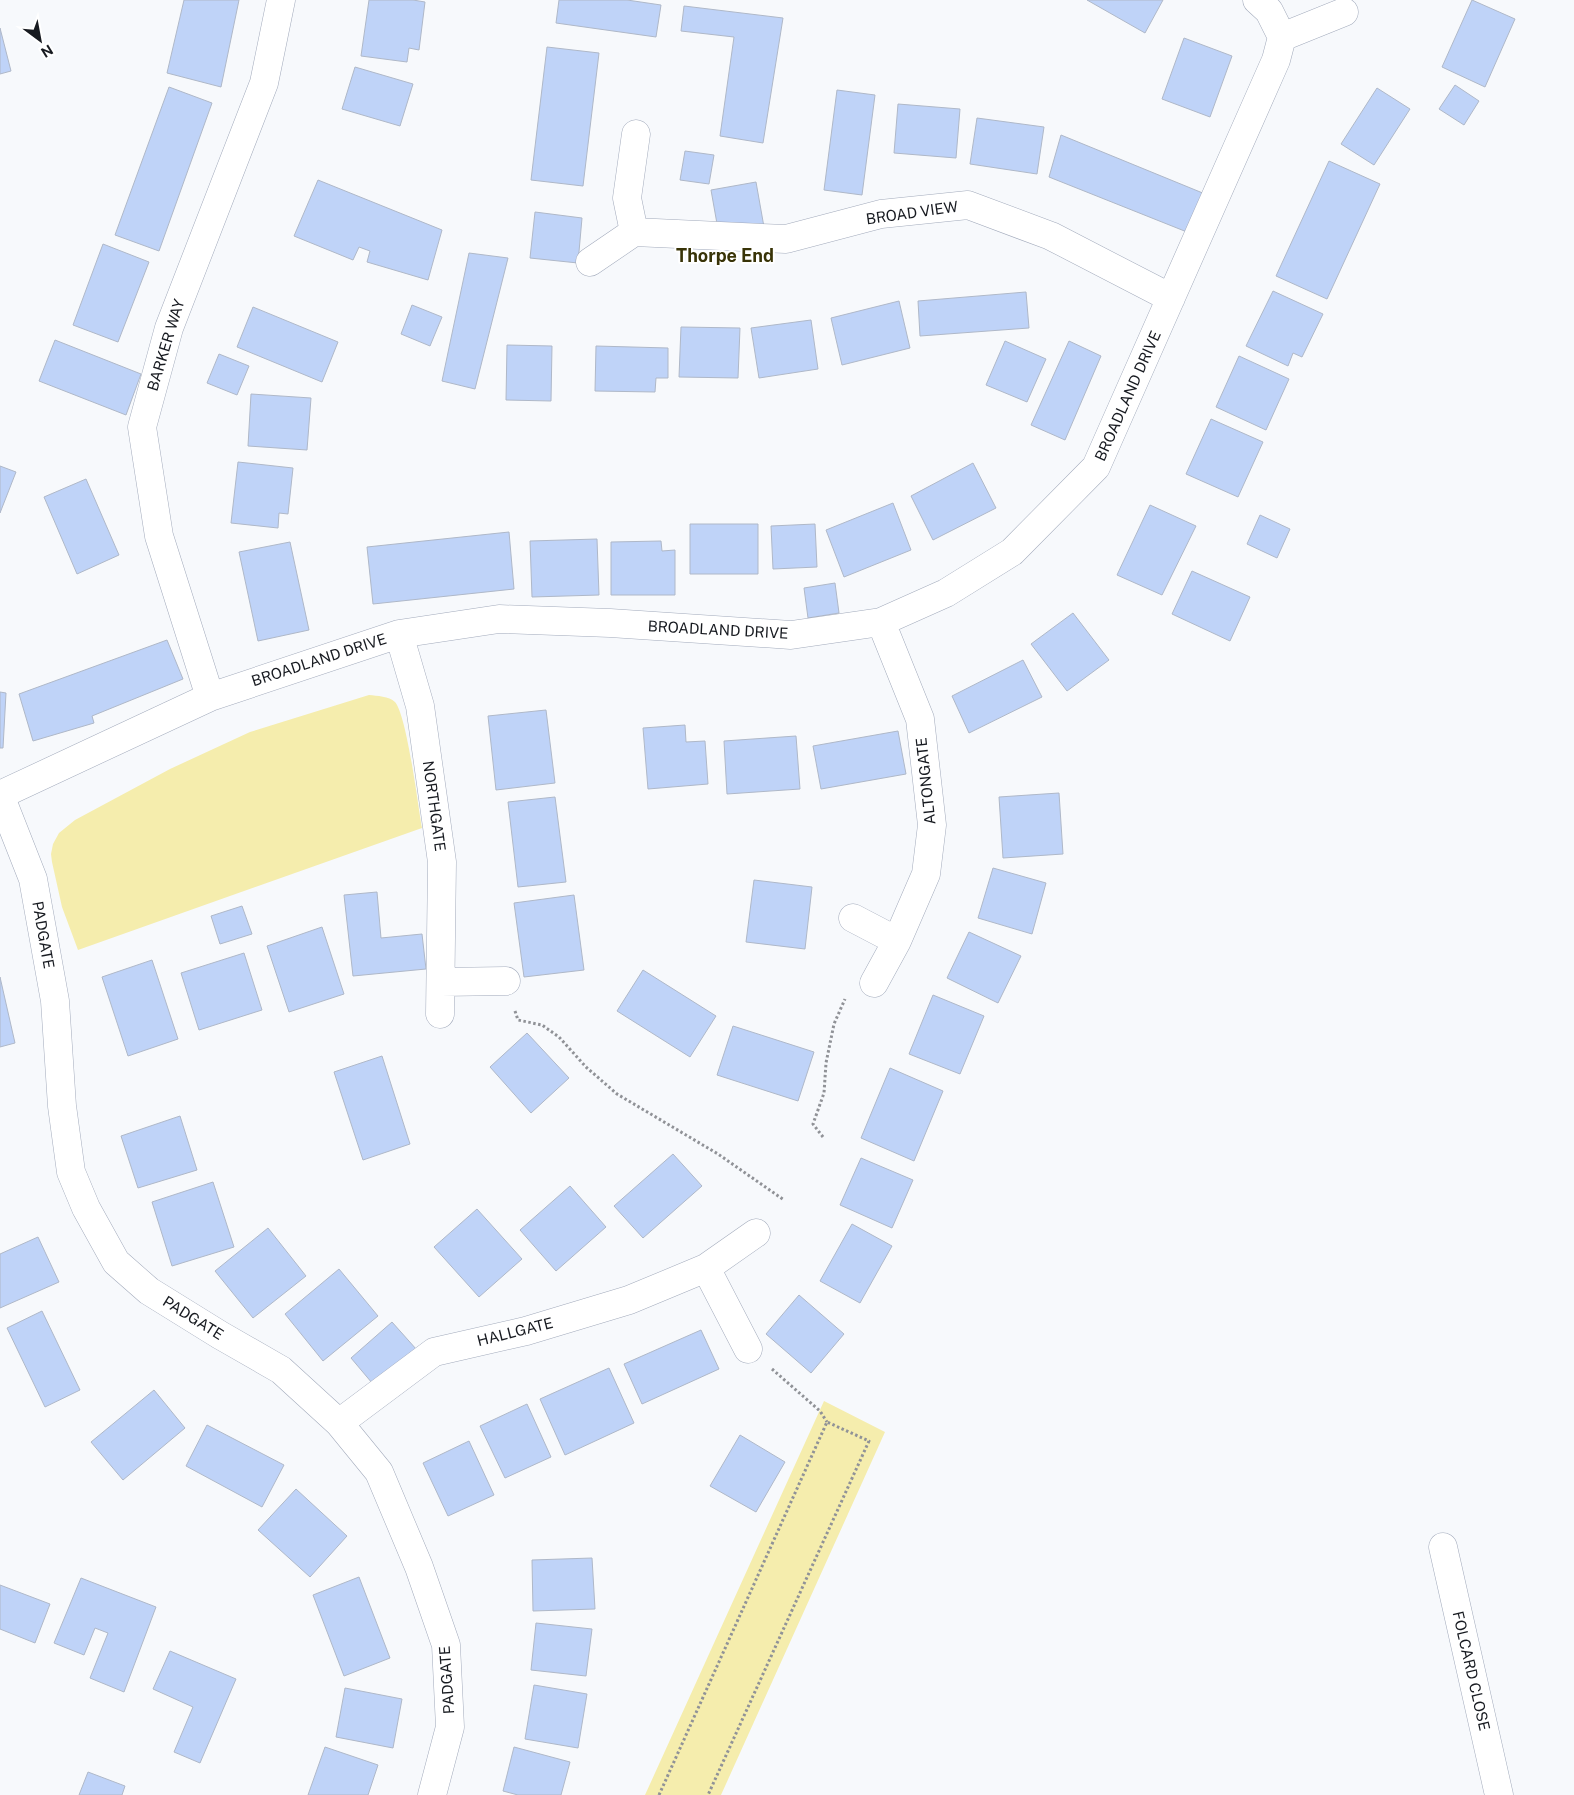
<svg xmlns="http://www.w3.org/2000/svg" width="1574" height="1795" viewBox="0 0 1574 1795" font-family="'Public Sans',sans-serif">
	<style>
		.green { fill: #f5edad }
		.building { fill: #bfd3f8; stroke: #afb8c8 }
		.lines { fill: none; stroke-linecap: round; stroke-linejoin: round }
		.street-casing { stroke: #a3abbc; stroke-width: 29 }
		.path { stroke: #909297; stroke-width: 3; stroke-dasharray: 2.5 2.5; stroke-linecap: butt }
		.street { stroke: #fff; stroke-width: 28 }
		.labels { text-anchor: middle; stroke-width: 4; stroke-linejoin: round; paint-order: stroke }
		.street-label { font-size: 15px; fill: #171a20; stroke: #fff }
		.quarter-label { font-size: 18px; font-weight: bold; fill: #383307; stroke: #fff }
	</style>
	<rect width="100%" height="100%" fill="#f7f9fc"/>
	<path class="green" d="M369 695C377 696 389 696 395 702 407 716 418 806 422 828L78 950 62 907 52 862 51 854 53 844 59 833 75 820 170 769 250 732Z
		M824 1401 885 1432 721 1795H645Z"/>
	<path class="building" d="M184 0H239L221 87 167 73Z
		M369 0H413L425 2 419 50 409 48 407 62 361 56Z
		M559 0H627L661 5 656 37 556 23Z
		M1087 0H1163L1145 33Z
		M1472 0 1515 19 1485 87 1442 67Z
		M684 6 783 18 763 143 720 136 734 37 681 31Z
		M0 28 11 71 0 74Z
		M1184 38 1232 56 1210 117 1162 99Z
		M547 47 599 53 583 186 531 180Z
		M355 67 413 84 400 126 342 109Z
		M1455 85 1479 101 1464 125 1439 109Z
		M169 87 212 103 159 251 115 235Z
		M1377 88 1410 109 1374 165 1341 144Z
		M837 90 875 95 862 195 824 190Z
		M898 104 960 109 956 158 894 153Z
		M977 118 1044 127 1037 174 970 164Z
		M1061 135 1210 196 1192 234 1049 177Z
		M685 151 714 155 709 184 680 180Z
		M1329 161 1380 184 1327 299 1276 276Z
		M318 180 442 230 428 280 367 262 370 251 359 247 353 260 294 236Z
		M756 182 764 227 719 235 711 190Z
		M535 212 582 218 578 263 530 258Z
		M103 244 149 262 118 342 73 325Z
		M469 253 508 258 475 389 442 381Z
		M1273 291 1323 314 1302 357 1293 353 1288 366 1246 346Z
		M1026 292 1029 328 920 336 918 301Z
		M899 301 910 348 842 365 831 318Z
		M412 305 442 317 430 346 401 334Z
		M253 307 338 342 322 382 237 347Z
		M811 320 818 369 759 378 751 328Z
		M681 327 740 328 738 378 679 377Z
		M55 340 141 374 126 415 39 381Z
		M1005 341 1046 359 1027 402 986 385Z
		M1069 341 1101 356 1065 440 1031 425Z
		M507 345 552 346 551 401 506 400Z
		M596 346 668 348V378H656L655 392 595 391Z
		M219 354 249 366 237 395 207 383Z
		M1239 356 1289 379 1266 430 1216 407Z
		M251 394 311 398 307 450 248 446Z
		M1211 419 1263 442 1238 497 1186 474Z
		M238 462 293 468 288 514 279 513 278 528 231 523Z
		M973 463 996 508 933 540 911 496Z
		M0 466 16 472 0 513Z
		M86 479 119 555 77 574 44 497Z
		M893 503 911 550 844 577 826 530Z
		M1150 505 1196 526 1162 595 1117 575Z
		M1260 515 1290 529 1277 558 1247 544Z
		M690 524H758V574H690Z
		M815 524 817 567 773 569 771 526Z
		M509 532 514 589 373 604 367 547Z
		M597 539 599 595 532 597 530 541Z
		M661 541 662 551 675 550V595H611V542Z
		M290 542 309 630 258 641 239 552Z
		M1192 571 1250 597 1230 641 1172 614Z
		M835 583 839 613 808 618 804 588Z
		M1073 613 1109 660 1067 691 1031 644Z
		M167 640 183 679 92 716 94 723 33 741 19 694Z
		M1023 660 1042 697 969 733 952 696Z
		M0 692 6 693 3 748H0Z
		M546 710 555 783 496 790 488 716Z
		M685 725 686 742 705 741 708 784 648 789 643 728Z
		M898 731 906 774 821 789 813 746Z
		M796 736 800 789 727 794 724 741Z
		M1059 793 1063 854 1003 858 999 797Z
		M555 797 566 882 518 887 508 802Z
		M993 868 1046 883 1032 934 978 918Z
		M754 880 812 887 805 949 746 942Z
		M377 892 381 938 422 934 426 969 353 976 344 895Z
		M574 895 584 970 524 977 514 903Z
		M242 906 252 934 220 944 211 916Z
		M322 927 344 994 289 1012 267 946Z
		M969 932 1021 956 998 1003 947 978Z
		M244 953 262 1010 199 1030 181 973Z
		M152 960 178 1039 128 1056 102 977Z
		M643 970 716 1016 690 1057 617 1011Z
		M0 977 15 1043 0 1047Z
		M933 995 984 1016 960 1074 909 1054Z
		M733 1026 814 1052 798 1101 717 1075Z
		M527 1033 569 1078 531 1113 490 1067Z
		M382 1056 410 1144 363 1160 334 1072Z
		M890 1068 943 1091 914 1161 861 1138Z
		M180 1116 197 1170 138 1188 121 1136Z
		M673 1154 702 1186 643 1238 614 1206Z
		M861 1158 913 1180 892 1228 840 1205Z
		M213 1182 234 1247 172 1266 152 1202Z
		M570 1186 606 1227 556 1271 520 1230Z
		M477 1209 522 1259 479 1297 434 1247Z
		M852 1224 892 1246 860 1303 820 1281Z
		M268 1228 306 1276 253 1318 215 1271Z
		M38 1237 59 1282 0 1308V1254Z
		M339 1269 378 1316 323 1361 285 1314Z
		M799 1295 844 1334 811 1373 766 1334Z
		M42 1311 80 1390 45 1407 7 1328Z
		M392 1322 425 1359 383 1396 351 1358Z
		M701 1330 719 1369 642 1404 624 1364Z
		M609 1368 634 1423 565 1455 540 1399Z
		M154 1390 185 1428 123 1480 91 1442Z
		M527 1404 551 1457 505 1478 480 1426Z
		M207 1425 284 1465 262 1507 186 1466Z
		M740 1435 785 1462 756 1512 710 1486Z
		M469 1441 494 1495 448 1516 423 1463Z
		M296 1489 347 1536 310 1577 258 1530Z
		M592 1558 595 1609 533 1611 532 1560Z
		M359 1577 390 1658 344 1676 313 1595Z
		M81 1578 156 1607 124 1692 90 1678 108 1633 95 1628 84 1655 54 1643Z
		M0 1585 50 1604 35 1643 0 1629Z
		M536 1623 592 1629 586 1676 531 1670Z
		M170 1651 236 1679 200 1763 174 1752 193 1707 153 1689Z
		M534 1685 587 1694 578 1748 525 1739Z
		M345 1688 402 1699 393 1748 336 1737Z
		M325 1747 378 1765 368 1795H308Z
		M514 1747 570 1762 561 1795H518L503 1791Z
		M88 1772 125 1786 122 1795H79Z"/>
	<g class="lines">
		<g class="street-casing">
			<path id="street" d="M1282 37 1344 12
				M634 232 627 198 636 134
				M590 262 634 232 786 239 881 214 968 205 1051 236 1171 298
				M399 634 420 706 442 862 440 1014
				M210 697 159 536 142 427 169 328 264 83 281 0
				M853 918 897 941
				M441 982 506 981
				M874 983 897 941 926 874 932 825 920 719 881 622
				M706 1268 748 1349
				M339 1423 434 1352 526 1331 629 1300 706 1268 756 1233
				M1443 1547 1499 1795
				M432 1795 450 1727 446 1645 419 1567 379 1472 339 1423 281 1370 220 1335 149 1291 116 1262 86 1208 71 1172 62 1106 55 1001 33 879 0 795 210 697 399 634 499 619 610 623 791 635 881 622 946 593 1012 552 1096 467 1276 60 1282 37 1269 11 1257 0"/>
		</g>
		<path class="path" d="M515 1011 518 1020 542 1025 559 1037 586 1067 617 1094 718 1154 784 1200
			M823 1137 813 1124 824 1093 826 1063 834 1024 845 999
			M772 1369 820 1411 827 1422
			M659 1795 827 1422 869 1441 708 1795"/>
		<use href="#street" class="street"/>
	</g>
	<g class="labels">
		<g class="street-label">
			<text transform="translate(912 213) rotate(-8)" y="5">BROAD VIEW</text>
			<text transform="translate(166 345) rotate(-73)" y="5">BARKER WAY</text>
			<text transform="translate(1128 396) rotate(-66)" y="5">BROADLAND DRIVE</text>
			<text transform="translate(718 630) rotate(3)" y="5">BROADLAND DRIVE</text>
			<text transform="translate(319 660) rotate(-18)" y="5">BROADLAND DRIVE</text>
			<text transform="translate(926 781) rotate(-96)" y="5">ALTONGATE</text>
			<text transform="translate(434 806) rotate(82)" y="5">NORTHGATE</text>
			<text transform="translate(43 935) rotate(80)" y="5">PADGATE</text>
			<text transform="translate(193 1318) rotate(32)" y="5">PADGATE</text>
			<text transform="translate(515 1332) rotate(-14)" y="5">HALLGATE</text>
			<text transform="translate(1471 1671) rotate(77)" y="5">FOLCARD CLOSE</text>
			<text transform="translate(447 1680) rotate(-94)" y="5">PADGATE</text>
		</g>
		<g class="quarter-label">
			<text x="725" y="262">Thorpe End</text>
		</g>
	</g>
	<g transform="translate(40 40) rotate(148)" stroke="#ffffff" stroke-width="4" paint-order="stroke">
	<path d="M0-4L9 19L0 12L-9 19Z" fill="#171a20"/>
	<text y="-8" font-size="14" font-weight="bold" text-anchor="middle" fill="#171a20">N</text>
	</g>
</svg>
